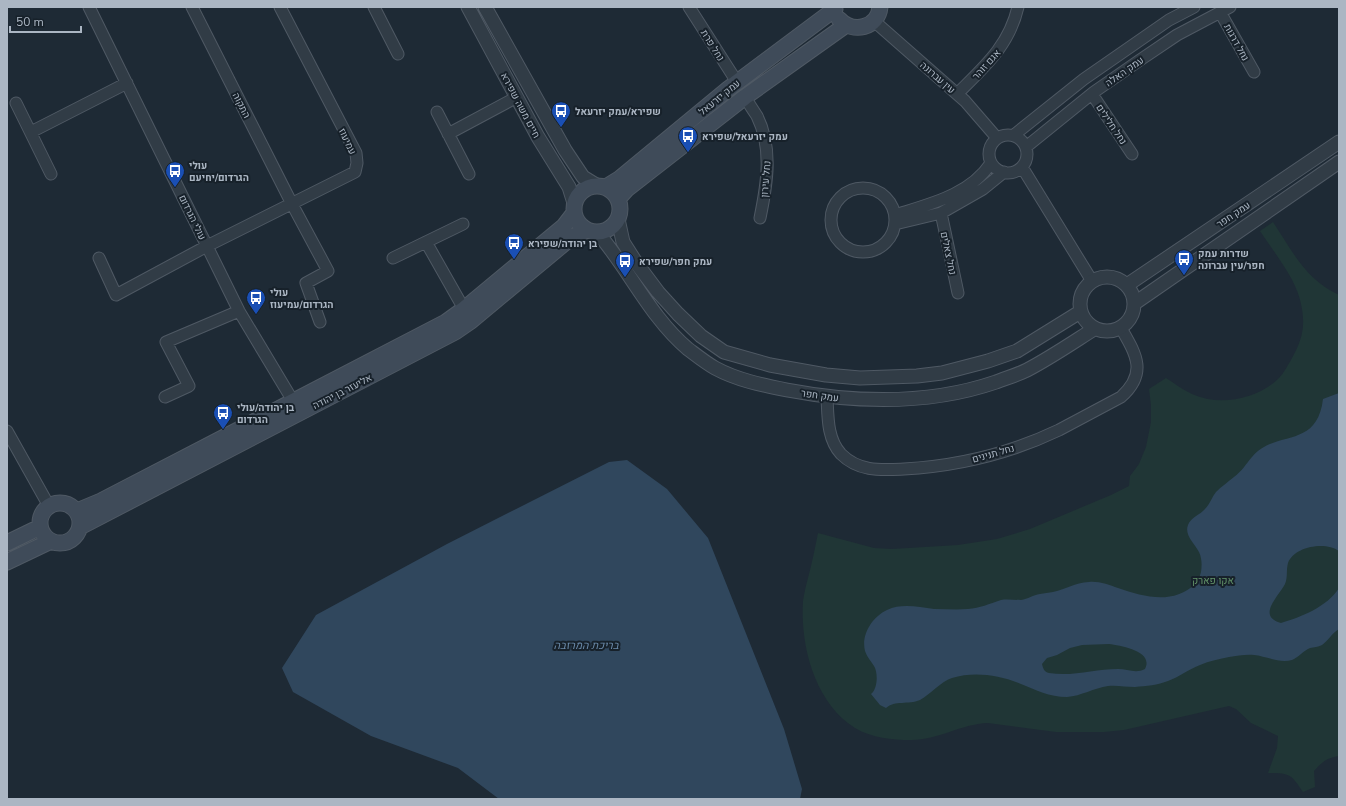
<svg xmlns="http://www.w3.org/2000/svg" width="1346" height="806" viewBox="0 0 1346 806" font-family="'Nunito Sans',Heebo,sans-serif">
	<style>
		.park { fill: #203636 }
		.water { fill: #30475d; fill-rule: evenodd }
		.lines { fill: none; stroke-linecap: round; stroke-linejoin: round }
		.minor-casing { stroke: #4f5964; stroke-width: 13 }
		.tertiary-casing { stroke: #4f5964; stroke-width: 15 }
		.secondary-casing { stroke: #4f5964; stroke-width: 17 }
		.minor { stroke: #313c46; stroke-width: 11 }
		.tertiary { stroke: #313c46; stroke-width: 13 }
		.secondary { stroke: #3f4b59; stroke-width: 15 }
		.labels { text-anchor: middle; stroke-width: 4; stroke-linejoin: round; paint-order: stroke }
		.street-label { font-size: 10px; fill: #abb6c3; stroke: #17212a }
		.poi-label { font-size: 10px; font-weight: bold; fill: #abb6c3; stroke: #17212a; text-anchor: start }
		.park-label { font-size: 10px; fill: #639369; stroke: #17212a }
		.water-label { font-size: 11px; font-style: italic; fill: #6a8aa9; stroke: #17212a }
	</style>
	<rect width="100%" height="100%" fill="#1e2a35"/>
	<path class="park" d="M1273 222C1293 252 1305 279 1339 295V756C1327 758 1323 761 1314 771L1315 787 1303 792C1291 774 1290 773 1268 773L1277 748 1278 736 1251 723 1236 709 1229 706 1124 730 1104 732H1056L988 723C961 724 938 740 911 740 892 740 872 738 855 728 815 703 800 646 803 601 804 594 806 585 808 578 812 563 815 548 818 533L874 548 892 549 958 545 997 539 1030 529 1111 495 1129 486 1130 476 1139 464 1146 447 1151 422V405L1149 389 1166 378C1174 383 1183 390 1192 394 1220 407 1258 399 1279 378 1284 373 1287 366 1291 360 1302 340 1306 327 1301 304 1297 280 1273 251 1260 231Z"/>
	<path class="water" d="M1339 393V551C1326 541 1294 546 1288 563 1286 570 1288 577 1285 584 1279 596 1256 616 1281 623 1301 617 1327 607 1339 588V629C1332 633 1327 642 1322 645 1318 647 1314 647 1310 648 1303 651 1299 657 1292 660 1280 664 1266 656 1254 655 1246 654 1237 656 1229 657 1220 659 1209 661 1200 665 1189 669 1179 677 1168 681 1158 685 1146 686 1135 687 1126 687 1117 685 1108 686 1094 688 1081 696 1067 697 1049 697 1036 690 1021 684 1000 675 974 671 952 678 940 682 931 694 920 700 908 705 895 700 886 708L880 705 871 694C878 689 878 672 874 666 871 661 867 657 865 651 861 635 872 617 887 610 902 603 918 607 934 609 945 609 957 610 968 609 980 608 989 604 1001 600 1007 599 1014 600 1021 600 1028 599 1033 595 1040 594 1044 593 1049 593 1053 592 1067 589 1074 583 1089 582 1099 581 1109 585 1118 588 1144 597 1173 605 1195 584 1198 581 1200 576 1201 572 1202 566 1202 558 1199 552 1195 544 1184 535 1188 525 1191 517 1200 515 1205 509 1210 504 1212 497 1216 492 1222 486 1228 482 1234 477 1242 471 1246 464 1252 457 1275 429 1317 450 1323 399ZM1109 644C1122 646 1154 651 1145 669 1136 674 1127 669 1118 669 1095 669 1072 677 1049 673 1044 672 1043 668 1042 664L1047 658 1057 655 1070 648 1082 645Z
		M627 460 667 489 708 538 784 729 802 789 800 799H499L458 768 371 736 293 692 282 668 316 615 447 544 609 462Z"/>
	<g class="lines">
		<g class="minor-casing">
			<path id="minor" d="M89 7 239 311 293 401
				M192 7 292 204 328 271 306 283 320 322
				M374 7 398 54
				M689 7 737 82
				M1220 12 1254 72
				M874 21 965 101 997 138
				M957 94C984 67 1009 46 1018 7
				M1092 94 1132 154
				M745 97C749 104 753 110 757 116 773 148 767 184 760 218
				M16 103 51 174
				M437 112 469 174
				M31 132 127 83
				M448 134 517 97
				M989 154a19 19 0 1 1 38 0a19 19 0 1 1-38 0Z
				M1014 135 1084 79 1169 20 1194 7
				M1026 147 1094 92 1140 60 1177 35 1230 7
				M1022 167 1092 281
				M831 220a32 32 0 1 1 64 0a32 32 0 1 1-64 0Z
				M941 213 958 293
				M895 215C930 204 970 195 991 163
				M895 224 941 213 983 189 1004 172
				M426 242 464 309
				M99 258 116 295 207 246 355 172 357 163 356 153 280 7
				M393 258 463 224
				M165 397 189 386 166 342 239 311
				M827 397C828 416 827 439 841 454 859 472 881 470 904 469 957 466 1011 453 1059 430 1080 419 1100 408 1121 397 1148 373 1136 354 1121 328
				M7 431 49 506"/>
		</g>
		<g class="tertiary-casing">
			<path id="tertiary" d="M468 7 538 137 569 187 574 203
				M485 7 565 150 583 177 596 185
				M618 219 623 242 637 264 658 292 678 314 701 336 724 352 770 365 826 375 860 378 917 376 942 373 988 361 1017 351 1080 312
				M597 232C629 269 650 317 688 349 696 355 706 363 715 368 737 380 762 385 787 390 856 403 929 405 996 382 1006 378 1017 375 1027 370 1050 358 1072 343 1094 329
				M1080 304a27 27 0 1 1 54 0a27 27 0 1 1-54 0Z
				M1127 285 1339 142
				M1135 303 1339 162"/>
		</g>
		<g class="secondary-casing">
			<path id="secondary" d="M839 19C853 34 878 28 880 7
				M574 209a23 23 0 1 1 46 0a23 23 0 1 1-46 0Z
				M606 187 619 179 728 89 835 9
				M618 199 627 189 745 97 846 25
				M40 523a20 20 0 1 1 40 0a20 20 0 1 1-40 0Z
				M77 511 101 501 446 322 464 309 564 226 574 213
				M80 527 455 332 471 321 572 237 587 230
				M7 543 40 527
				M7 562 51 541"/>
		</g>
		<use href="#minor" class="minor"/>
		<use href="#tertiary" class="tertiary"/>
		<use href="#secondary" class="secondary"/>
	</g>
	<defs>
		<g id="bus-pin" transform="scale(1)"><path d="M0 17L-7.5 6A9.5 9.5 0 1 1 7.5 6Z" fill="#1a4fb4" stroke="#17212a"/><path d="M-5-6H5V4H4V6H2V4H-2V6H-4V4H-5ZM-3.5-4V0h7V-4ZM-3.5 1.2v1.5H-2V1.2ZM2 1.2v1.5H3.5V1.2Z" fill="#fff"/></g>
	</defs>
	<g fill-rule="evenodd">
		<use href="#bus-pin" x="561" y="111"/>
		<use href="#bus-pin" x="688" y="136"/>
		<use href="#bus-pin" x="175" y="171"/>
		<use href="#bus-pin" x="514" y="243"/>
		<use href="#bus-pin" x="1184" y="259"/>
		<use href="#bus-pin" x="625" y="261"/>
		<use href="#bus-pin" x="256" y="298"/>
		<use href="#bus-pin" x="223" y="413"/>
	</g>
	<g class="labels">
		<g class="street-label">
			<text transform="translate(1237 42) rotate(61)" y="4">נחל דרגות</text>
			<text transform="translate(713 45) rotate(58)" y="4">נחל פרת</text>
			<text transform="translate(986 64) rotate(-48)" y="4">אגם זוהר</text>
			<text transform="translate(1124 71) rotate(-35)" y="4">עמק האלה</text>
			<text transform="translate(938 77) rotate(41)" y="4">עין עברונה</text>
			<text transform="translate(719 97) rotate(-39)" y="4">עמק יזרעאל</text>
			<text transform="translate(242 105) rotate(63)" y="4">התקוה</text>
			<text transform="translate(521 105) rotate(62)" y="4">חיים משה שפירא</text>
			<text transform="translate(1112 124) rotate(56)" y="4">נחל חלילים</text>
			<text transform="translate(348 141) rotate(65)" y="4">עמיעוז</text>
			<text transform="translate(765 179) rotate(-85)" y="4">נחל עירון</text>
			<text transform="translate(1233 214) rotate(-34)" y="4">עמק חפר</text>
			<text transform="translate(193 217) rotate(64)" y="4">עולי הגרדום</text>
			<text transform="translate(949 253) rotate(78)" y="4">נחל צאלים</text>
			<text transform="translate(342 391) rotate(-27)" y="4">אליעזר בן יהודה</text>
			<text transform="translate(820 395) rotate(8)" y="4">עמק חפר</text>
			<text transform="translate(993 453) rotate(-16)" y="4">נחל תנינים</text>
		</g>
		<g class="poi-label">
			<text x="575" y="115">שפירא/עמק יזרעאל</text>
			<text x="702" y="140">עמק יזרעאל/שפירא</text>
			<text x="189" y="169">עולי<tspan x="189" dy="12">הגרדום/יחיעם</tspan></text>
			<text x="528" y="247">בן יהודה/שפירא</text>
			<text x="1198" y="257">שדרות עמק<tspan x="1198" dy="12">חפר/עין עברונה</tspan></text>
			<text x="639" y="265">עמק חפר/שפירא</text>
			<text x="270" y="296">עולי<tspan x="270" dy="12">הגרדום/עמיעוז</tspan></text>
			<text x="237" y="411">בן יהודה/עולי<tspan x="237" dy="12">הגרדום</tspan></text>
		</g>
		<g class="park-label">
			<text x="1213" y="584">אקו פארק</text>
		</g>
		<g class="water-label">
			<text x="586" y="649">בריכת המרזבה</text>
		</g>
	</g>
	<rect width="1346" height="806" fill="none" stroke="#abb6c3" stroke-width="16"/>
	<path d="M10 26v6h71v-6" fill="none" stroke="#abb6c3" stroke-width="2"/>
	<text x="16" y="26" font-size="12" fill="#abb6c3" stroke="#17212a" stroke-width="3" paint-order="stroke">50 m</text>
</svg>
